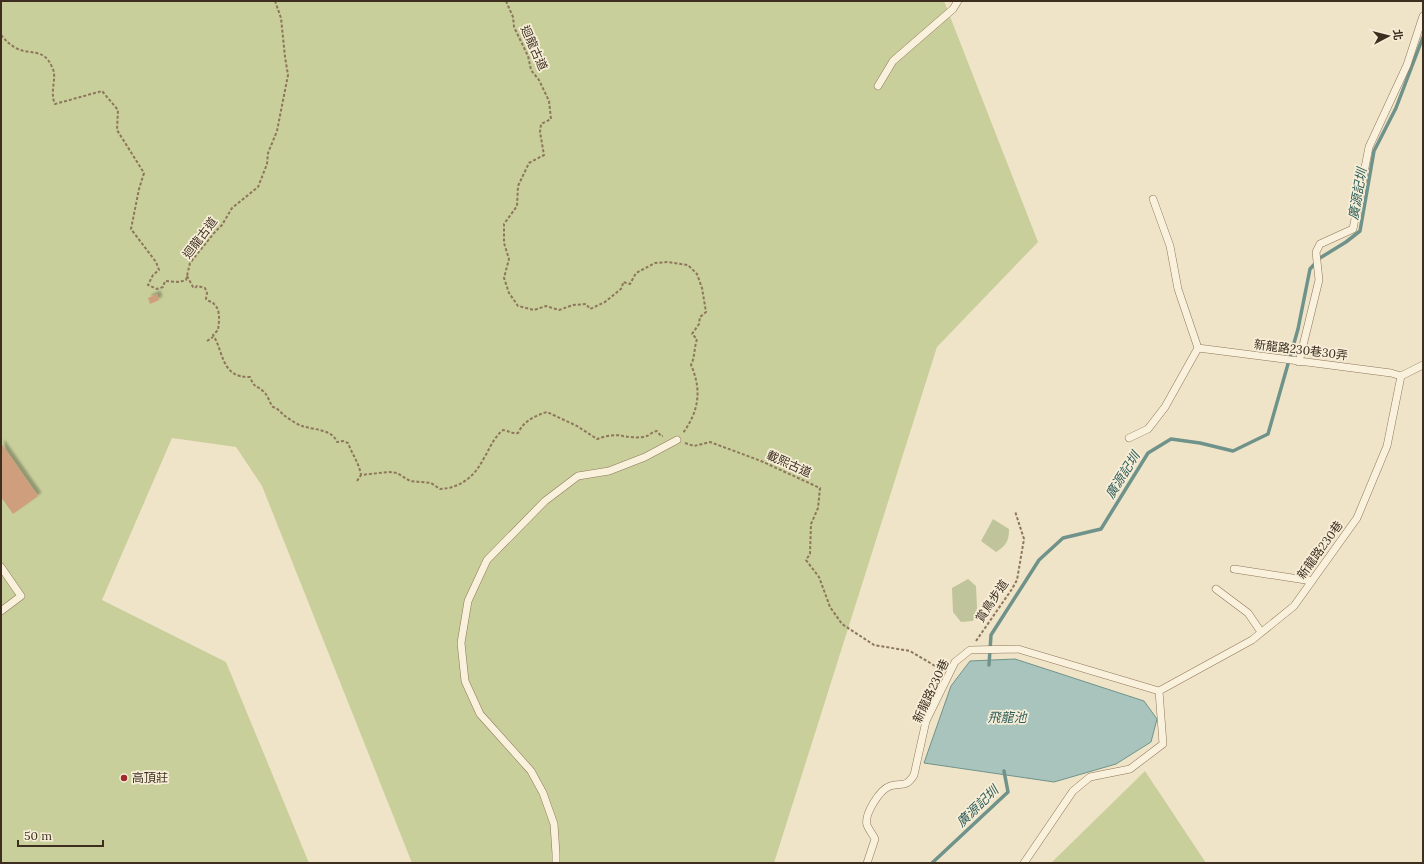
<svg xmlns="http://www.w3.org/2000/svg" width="1424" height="864" viewBox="0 0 1424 864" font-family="Lora,'Noto Sans TC',serif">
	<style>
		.green { fill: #c9cf9b }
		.cemetery { fill: #bfc49a }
		.water { fill: #a9c4bc; stroke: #6f938a }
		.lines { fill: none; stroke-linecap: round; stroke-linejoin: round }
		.stream { stroke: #6f938a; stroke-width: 3.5 }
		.building { fill: #cf9f7d; filter: url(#shadow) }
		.lane-casing { stroke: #8d765c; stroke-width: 8 }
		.path { stroke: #8d765c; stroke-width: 2; stroke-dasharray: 3 2; stroke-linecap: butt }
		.lane { stroke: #faf1dc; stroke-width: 7 }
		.poi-dot { fill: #9e2a2b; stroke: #f7eed8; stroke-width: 1.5 }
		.labels { text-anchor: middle; stroke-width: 3.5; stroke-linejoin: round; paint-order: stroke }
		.street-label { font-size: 12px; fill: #3d2e20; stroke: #f7eed8 }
		.poi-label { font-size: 12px; fill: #3d2e20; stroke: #f7eed8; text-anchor: start }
		.water-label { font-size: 13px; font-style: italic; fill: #2f5d5a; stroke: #f7eed8 }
	</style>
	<defs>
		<filter id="shadow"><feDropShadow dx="3.5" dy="-3.5" stdDeviation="1" flood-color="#0004"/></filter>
	</defs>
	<rect width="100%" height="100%" fill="#f0e4c8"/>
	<path class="green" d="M1 1H944L1038 242 937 347 774 863H412L262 486 236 447 172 438 102 600 226 662 309 863H1Z
		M1145 771 1206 863H1051Z"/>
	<path class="cemetery" d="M993 519 1009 529C1009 541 1006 546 996 552L981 541Z
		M968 579 976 586 977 608 973 621 961 622 953 612 952 588Z"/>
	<path class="water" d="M1015 659 1144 701 1157 719 1151 742 1116 764 1054 782 924 763 951 686 970 661Z"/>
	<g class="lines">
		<path class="stream" d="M989 665 991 635 1039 560 1063 538 1101 529 1148 453 1171 439 1200 443 1233 451 1268 434 1298 329 1310 269 1320 258 1346 242 1360 231 1374 151 1396 108 1423 37
			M932 863 1008 792 1004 771"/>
	</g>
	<path class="building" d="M157 294 159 300 150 304 148 298Z
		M1 443 38 496 13 514 1 497Z"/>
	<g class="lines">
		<g class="lane-casing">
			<path id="lane" d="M878 86 893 61 953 9 958 1
				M1198 348 1391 373 1401 376
				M1299 362 1319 280 1316 252 1320 244 1353 229 1369 147 1407 65 1423 16
				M1401 376 1423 365
				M1129 438 1148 429 1165 407 1198 348 1178 289 1170 246 1153 199
				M1 567 21 596 1 611
				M1234 569 1312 581
				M1216 589 1248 613 1261 632
				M556 863V854L554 824 543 793 531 771 480 714 465 681 461 643 468 601 487 560 545 501 578 476 609 471 645 457 677 440
				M867 863 875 839C873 835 869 830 867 825 864 815 879 790 890 786 902 782 905 789 914 775L926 721 955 662 970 650 1018 649 1159 691 1252 640 1294 606 1357 518 1387 446 1401 376
				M1024 863 1073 791 1090 777 1130 769 1163 744 1159 691"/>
		</g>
		<path class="path" d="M506 1 513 17 514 27 528 56 531 70 539 80 549 101 551 119 541 124 540 132 544 155 529 163 518 186 517 206 504 224V243L509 259 504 278 509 293 518 306 534 310 546 306 559 310 573 305 586 304 590 309 605 302 622 288 623 282 630 284 636 273 655 263 667 262 688 265 697 274 702 288 706 312 700 317 699 324 692 334 697 339C694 348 695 357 691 365 702 390 699 411 683 433
			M1 35C6 41 11 46 18 49 31 55 44 48 52 67 58 78 49 91 55 104L102 91 118 110 117 130 144 173 139 189 131 229 156 262 159 270 153 275 148 285 157 289 163 287 165 281 179 282 186 280 190 263 214 233 222 225 232 208 258 187 267 164 268 153 277 131 288 75 285 57 281 18 275 1
			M187 276 193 287 195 288 197 286 205 288 207 293 206 299C209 302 212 301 214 304 221 310 219 322 218 330L213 335C224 352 221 378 250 377 255 389 255 384 263 391 268 395 269 402 273 407 279 409 281 413 285 416 289 419 298 425 302 426 314 430 332 429 337 442L343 441 348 443C352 454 359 463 361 475L389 472 397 473 410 481 431 483 440 489C461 488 475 476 484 458 490 448 494 437 503 430 509 431 513 434 518 433 524 421 534 416 547 412L577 426 597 439C605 436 615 434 623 436 629 437 636 438 643 437 648 437 651 432 657 431L661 436H663
			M207 341 213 337
			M685 443 694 446 710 442 761 461 820 488 818 508 811 524 810 554 806 560 819 577 830 607 842 624 874 645 910 651 942 670
			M357 481 361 475
			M976 641 1012 589 1017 580 1024 539 1015 511"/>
		<use href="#lane" class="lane"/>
	</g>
	<circle class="poi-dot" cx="124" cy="778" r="4"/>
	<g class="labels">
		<g class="street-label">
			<text transform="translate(534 48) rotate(66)" y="4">迴龍古道</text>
			<text transform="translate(200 238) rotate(-53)" y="4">迴龍古道</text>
			<text transform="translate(1301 350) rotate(7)" y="4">新龍路230巷30弄</text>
			<text transform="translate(789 464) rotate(24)" y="4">載熙古道</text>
			<text transform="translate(1320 550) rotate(-54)" y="4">新龍路230巷</text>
			<text transform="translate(992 601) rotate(-56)" y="4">賞鳥步道</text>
			<text transform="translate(931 691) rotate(-65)" y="4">新龍路230巷</text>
		</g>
		<g class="poi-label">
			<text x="132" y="782">高頂莊</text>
		</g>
		<g class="water-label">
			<text transform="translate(1357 194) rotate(-80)" y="5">廣源記圳</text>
			<text transform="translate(1122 475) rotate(-58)" y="5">廣源記圳</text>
			<text x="1007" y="722">飛龍池</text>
			<text transform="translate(977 806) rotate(-44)" y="5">廣源記圳</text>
		</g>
	</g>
	<rect width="1424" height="864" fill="none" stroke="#3d2e20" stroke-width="4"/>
	<g transform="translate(1388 36) rotate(83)" stroke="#f7eed8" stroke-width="3" paint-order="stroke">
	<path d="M0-3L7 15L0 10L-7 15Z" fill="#3d2e20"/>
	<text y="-6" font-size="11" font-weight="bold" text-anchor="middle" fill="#3d2e20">北</text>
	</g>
	<path d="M18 840v6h85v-6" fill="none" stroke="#3d2e20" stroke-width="2"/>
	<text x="24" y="840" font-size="12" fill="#3d2e20" stroke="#f7eed8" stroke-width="3" paint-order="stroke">50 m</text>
</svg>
